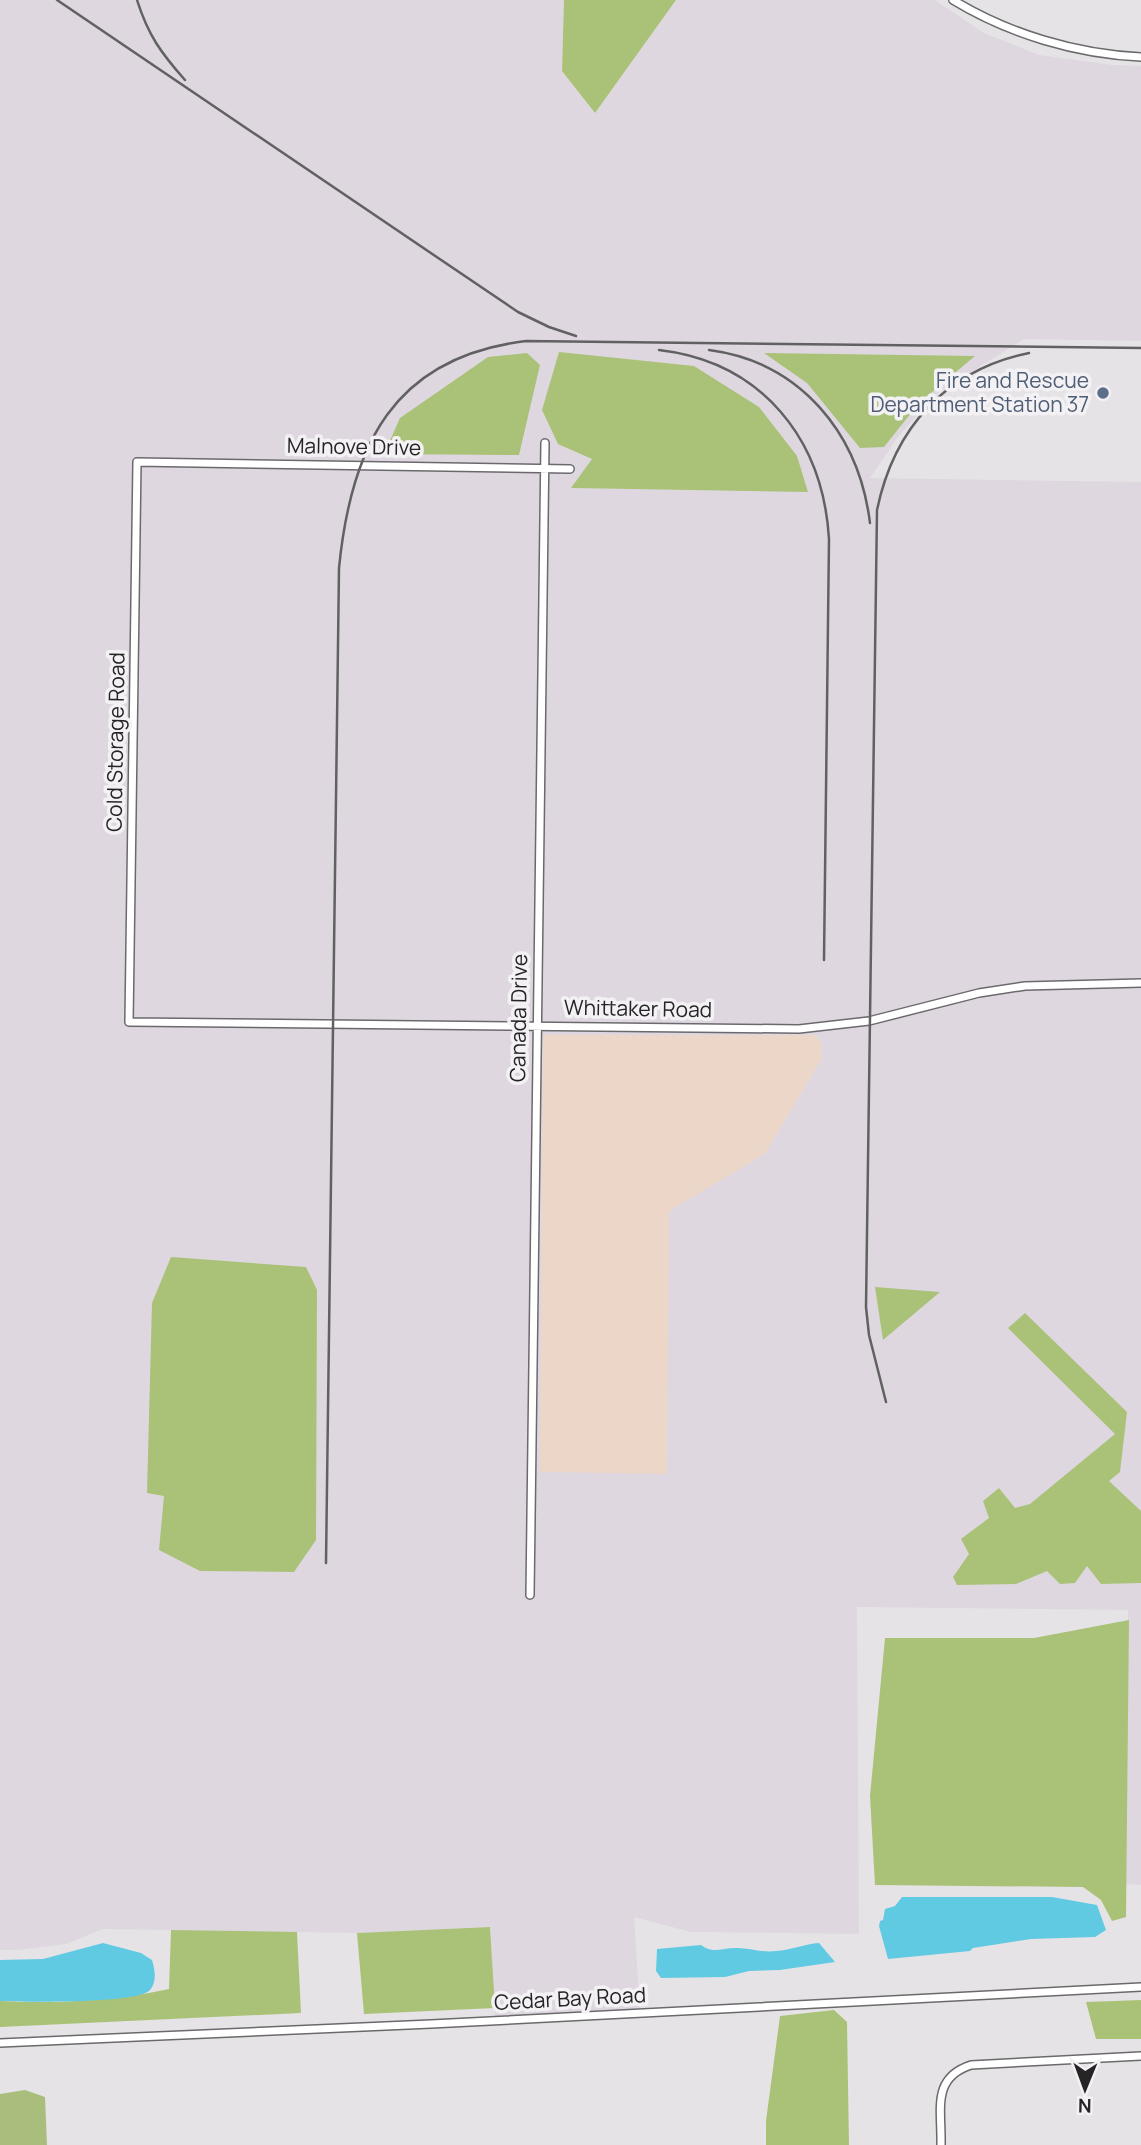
<svg xmlns="http://www.w3.org/2000/svg" width="1141" height="2145" viewBox="0 0 1141 2145" font-family="Manrope,sans-serif">
	<style>
		.commercial { fill: #ebd6c8 }
		.built { fill: #ded7e0; fill-rule: evenodd }
		.green { fill: #a9be7c }
		.forest { fill: #aac277 }
		.water { fill: #60cae3 }
		.lines { fill: none; stroke-linecap: round; stroke-linejoin: round }
		.minor-casing { stroke: #6b696c; stroke-width: 10 }
		.minor { stroke: #fff; stroke-width: 7 }
		.rail { stroke: #626162; stroke-width: 2.5 }
		.service-dot { fill: #5c6f8a; stroke: #f3f1f4; stroke-width: 2.5 }
		.labels { text-anchor: middle; stroke-width: 7; stroke-linejoin: round; paint-order: stroke }
		.service-label { font-size: 21px; fill: #4e5e75; stroke: #f3f1f4; text-anchor: end }
		.street-label { font-size: 21px; fill: #262526; stroke: #f3f1f4 }
	</style>
	<rect width="100%" height="100%" fill="#e6e3e6"/>
	<path class="commercial" d="M543 1034 815 1035 822 1043 821 1060 765 1154 670 1212 667 1475 539 1472Z"/>
	<path class="built" d="M0 0H564L562 71 595 113 676 0H935L984 33 1039 55 1113 65 1141 66V341L1024 339 936 394 898 437 870 478 1141 482V1885L1126 1884 1128 1610 857 1607 859 1934 691 1932 634 1917 640 2009 495 2017 490 1927 357 1933 103 1929 66 1944 18 1950H0ZM592 459 808 491 572 488ZM543 1035H816L822 1044 821 1060 765 1154 669 1211 667 1474 540 1472Z"/>
	<path class="green" d="M25 2090 45 2097 47 2145H0V2094Z"/>
	<path class="forest" d="M564 0H676L595 113 562 71Z
		M559 352 694 366 759 407 797 456 808 492 571 488 592 459 558 444 542 410Z
		M527 353 540 365 519 455 384 454 400 418 488 357Z
		M764 353 975 356 919 403 884 447 860 448 807 383Z
		M171 1257 306 1267 317 1290 316 1540 294 1572 200 1571 159 1550 164 1496 147 1493 152 1303Z
		M875 1287 940 1292 883 1340Z
		M1025 1313 1127 1412 1120 1472 1109 1481 1141 1511V1583L1101 1584 1087 1566 1075 1583 1060 1584 1047 1571 1016 1584 957 1585 953 1577 969 1554 961 1539 989 1518 983 1501 999 1488 1015 1508 1030 1504 1115 1434 1008 1328Z
		M1129 1620 1126 1917 1112 1921 1101 1900 1083 1887 875 1885 870 1796 885 1638H1034Z
		M490 1927 495 2008 364 2014 357 1933Z
		M171 1930 297 1932 301 2013 0 2027V2001C57 2004 113 2001 169 1989Z
		M1141 2000V2039H1096L1086 2002Z
		M834 2010 847 2022 849 2145H766V2121L780 2016Z"/>
	<path class="water" d="M902 1897H1052L1097 1905 1106 1930 1095 1937 1031 1939 973 1948 970 1951 888 1959 879 1926 880 1921 883 1920 885 1909 895 1906Z
		M103 1943 141 1953 152 1960C155 1970 157 1982 150 1990 138 2004 23 2002 0 2001V1960L43 1959Z
		M819 1943 835 1962 780 1970 749 1971 725 1977 661 1978 656 1971 657 1949 701 1945C714 1955 723 1947 738 1948 750 1948 762 1953 776 1951 791 1950 805 1944 819 1943Z"/>
	<g class="lines">
		<g class="minor-casing">
			<path id="minor" d="M953 0C1009 34 1076 54 1141 57
				M570 469 137 462 129 1022 799 1029 869 1021 979 993 1025 986 1141 983
				M530 1595 545 443
				M0 2043 431 2024 1141 1987
				M941 2145C942 2110 931 2078 971 2065L1141 2056"/>
		</g>
		<use href="#minor" class="minor"/>
		<path class="rail" d="M57 0 518 312 549 327 576 336
			M137 0C148 35 161 53 185 80
			M659 350C762 362 823 439 829 539L824 960
			M709 350C801 362 859 434 870 523
			M886 1402 869 1335 866 1307 877 510C894 428 946 370 1029 353
			M326 1563 339 568C351 446 393 357 526 341L1141 348"/>
	</g>
	<circle class="service-dot" cx="1103" cy="393" r="7"/>
	<g class="labels">
		<g class="service-label">
			<text x="1089" y="388">Fire and Rescue<tspan x="1089" dy="24">Department Station 37</tspan></text>
		</g>
		<g class="street-label">
			<text transform="translate(354 447) rotate(1)" y="7">Malnove Drive</text>
			<text transform="translate(116 742) rotate(-89)" y="7">Cold Storage Road</text>
			<text transform="translate(638 1009) rotate(1)" y="7">Whittaker Road</text>
			<text transform="translate(519 1018) rotate(-89)" y="7">Canada Drive</text>
			<text transform="translate(570 1999) rotate(-3)" y="7">Cedar Bay Road</text>
		</g>
	</g>
	<g transform="translate(1085 2089) rotate(181)" stroke="#f3f1f4" stroke-width="5" paint-order="stroke">
	<path d="M0-5L12 26L0 18L-12 26Z" fill="#262526"/>
	<text y="-10" font-size="19" font-weight="bold" text-anchor="middle" fill="#262526">N</text>
	</g>
</svg>
